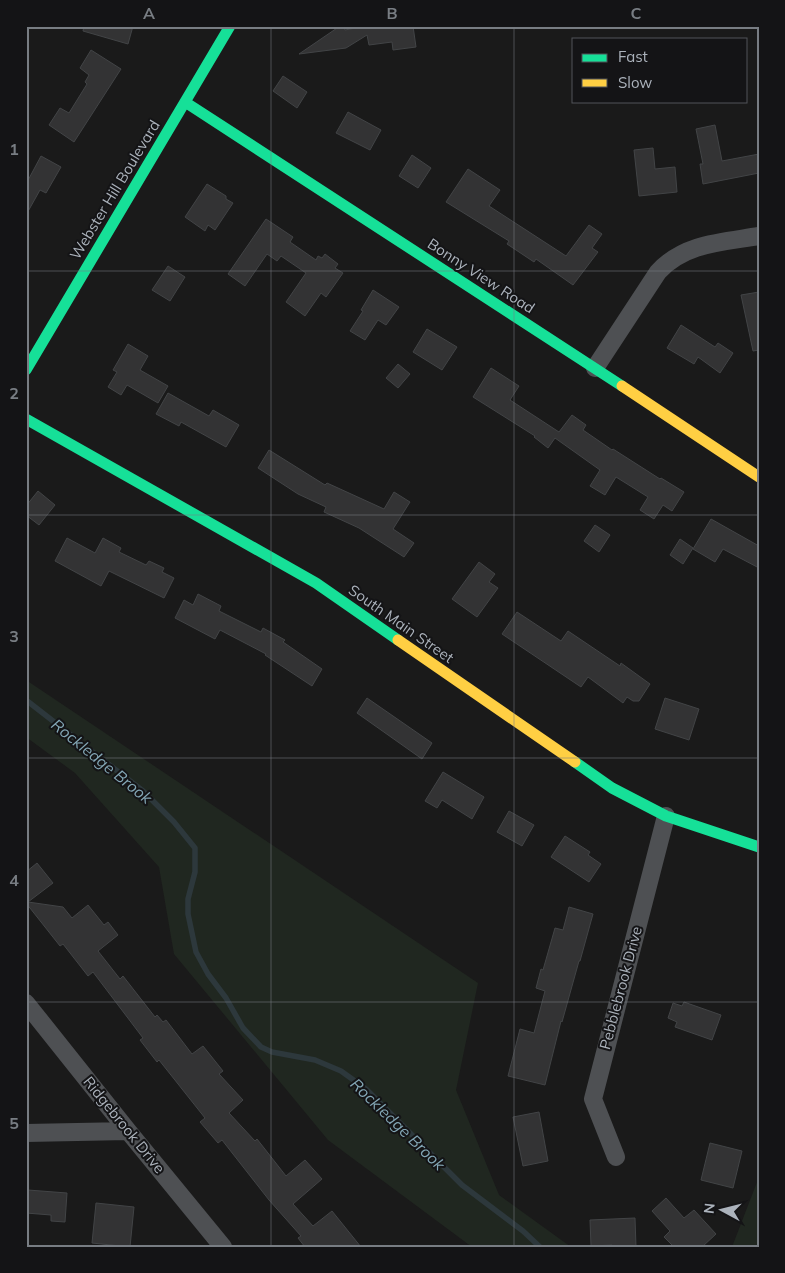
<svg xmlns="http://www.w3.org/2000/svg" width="785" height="1273" viewBox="0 0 785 1273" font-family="Mulish,sans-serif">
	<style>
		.green { fill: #202720 }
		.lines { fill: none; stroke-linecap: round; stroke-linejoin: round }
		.stream { stroke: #2d383c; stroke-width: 5.5 }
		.building { fill: #333334; stroke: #424446 }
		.street { stroke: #4e5053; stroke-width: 18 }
		.fast { stroke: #16e098; stroke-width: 11 }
		.slow { stroke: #ffcf43; stroke-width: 11 }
		.grid { fill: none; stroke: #787d83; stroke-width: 1; stroke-opacity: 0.55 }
		.labels { text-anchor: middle; stroke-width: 4; stroke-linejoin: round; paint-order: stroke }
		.street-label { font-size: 15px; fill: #abb2bb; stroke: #141416 }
		.water-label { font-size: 16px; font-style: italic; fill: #83a6b5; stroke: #141416 }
		.neatline { fill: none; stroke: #787d83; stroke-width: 2 }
		.grid-label { font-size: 16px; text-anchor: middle; font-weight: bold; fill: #787d83 }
	</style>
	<rect width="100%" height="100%" fill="#1a1a1a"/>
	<path class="green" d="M26 680 478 983 456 1090 499 1195 571 1247H472L328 1140 174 954 159 867 75 773 26 737Z
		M759 1177V1247H732Z"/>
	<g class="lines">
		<path class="stream" d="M26 700 143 791 174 822 195 848V872L188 899V914L196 952 208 974 226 998 243 1028 261 1047 272 1052 315 1060 341 1071 366 1089 462 1185 523 1231 540 1247"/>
	</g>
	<path class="building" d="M84 26H133L128 44 83 31Z
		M340 26H343L345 30 366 26H413L416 47 393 50 392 42 369 45 367 35 346 48 299 54Z
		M91 50 121 69 74 142 49 125 60 108 69 113 87 84 85 82 89 75 80 68Z
		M283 76 307 92 297 108 273 91Z
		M348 112 381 130 370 150 336 133Z
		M715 125 722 161 759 154V173L703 184 700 164H703L696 129Z
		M653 148 655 169 675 167 677 192 639 196 634 150Z
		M412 155 431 168 418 188 399 176Z
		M41 156 61 167 46 193 40 190 26 215V184Z
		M468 169 500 190 489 206 566 256 589 225 602 234 592 248 598 252 573 285 536 259 534 262 507 244 509 241 446 202Z
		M207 184 226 196V199L233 203 215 230 208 225 205 231 185 217Z
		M266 219 293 237 290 242 316 260 318 256 322 258 325 254 338 264 335 268 343 273 326 297 321 293 305 316 286 302 306 273 281 256 277 261 267 254 245 286 228 274Z
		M168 266 185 277 170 301 152 290Z
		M373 290 399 307 386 325 378 320 365 340 350 331 363 311 361 310Z
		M759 292V350L753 351 741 295Z
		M681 325 715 347 718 343 733 353 720 373 698 357 694 364 667 348Z
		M427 329 457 347 442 370 413 352Z
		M128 344 148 356 140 370 168 386 158 403 127 385 121 395 108 387 117 372 113 370Z
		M398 364 410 374 398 388 386 378Z
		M491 368 519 386 510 400 559 432 572 415 586 425 583 430 612 450 613 449 660 479 661 478 684 492 672 511 663 505 654 519 640 510 648 497 616 477 605 495 590 486 600 470 555 438 548 448 534 437 535 436 473 397Z
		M168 393 209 416 213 410 239 425 226 447 181 422 179 426 156 414Z
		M269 450 325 485 327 483 384 509 394 492 410 502 393 529 414 543 404 557 359 528 324 512 326 507 298 494 258 468Z
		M38 491 55 505 39 525 26 515V506Z
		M711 519 759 546V568L723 549 715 562 693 549Z
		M595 525 610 535 599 552 584 541Z
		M67 538 95 553 103 538 121 548 119 552 146 565 149 561 164 568 162 572 174 578 164 598 109 571 101 586 55 561Z
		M680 539 693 548 683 564 670 555Z
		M479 562 495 574 489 582 498 588 477 617 452 599Z
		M198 594 221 606 219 611 261 632 263 628 285 640 283 642 322 669 312 686 265 655 266 654 220 630 215 639 175 618 184 600 193 605Z
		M517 612 561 641 568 631 620 666 621 663 650 684 639 701H633L627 697 623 703 588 677 581 687 502 634Z
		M367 698 432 743 422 759 357 713Z
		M665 698 699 709 689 740 655 729Z
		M443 772 484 797 472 819 442 800 437 808 425 801Z
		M509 811 534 825 522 846 497 832Z
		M565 836 590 852 588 855 601 864 589 882 551 857Z
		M37 863 53 883 28 902 63 907 72 918 88 905 104 925 108 922 118 935 98 951 120 979 123 976 155 1017 157 1015 163 1022 166 1020 192 1054 203 1046 223 1071 219 1074 243 1100 229 1113 255 1141 257 1139 286 1176 305 1160 322 1179 293 1204 313 1226 332 1211 361 1247H305L298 1238 301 1236 269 1200 222 1140 218 1143 200 1122 205 1118 159 1060 157 1062 140 1040 143 1038 93 972 88 976 63 944 60 946 26 903V872Z
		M569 907 593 914 580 961H579L562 1022 561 1021 545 1085 508 1076 520 1029 534 1033 545 991 536 988 541 969 543 970 555 928 563 930Z
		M684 1002 721 1015 712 1040 675 1027 677 1022 668 1018 673 1003 682 1006Z
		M539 1112 548 1161 523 1166 513 1117Z
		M710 1143 742 1151 733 1188 701 1180Z
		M28 1190 67 1193 65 1222 51 1221V1215L26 1213Z
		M666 1198 684 1218 694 1210 716 1234 702 1247H674L664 1237 670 1231 652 1211Z
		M96 1203 134 1207 130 1247 92 1243Z
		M635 1218 636 1247H612V1245L591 1246 590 1220Z"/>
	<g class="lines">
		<path class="street" d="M595 368 658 272C684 243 723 242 759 236
			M26 1003 128 1131 223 1247
			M26 1133 128 1131
			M616 1157 593 1099 666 816"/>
		<path class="fast" d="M185 102 622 386
			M26 370 230 26
			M26 419 316 583 398 640
			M575 762 612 788 666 816 759 847"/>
		<path class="slow" d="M622 386 759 477
			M398 640 575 762"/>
	</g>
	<path class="grid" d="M271 26V1247M514 26V1247M26 271H759M26 515H759M26 758H759M26 1002H759"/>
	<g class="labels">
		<g class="street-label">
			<text transform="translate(115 190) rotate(-59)" y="5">Webster Hill Boulevard</text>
			<text transform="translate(481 276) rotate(33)" y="5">Bonny View Road</text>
			<text transform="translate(401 624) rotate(35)" y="5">South Main Street</text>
			<text transform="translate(621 988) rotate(-75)" y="5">Pebblebrook Drive</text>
			<text transform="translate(124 1125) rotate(51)" y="5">Ridgebrook Drive</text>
		</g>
		<g class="water-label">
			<text transform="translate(102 761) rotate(39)" y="6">Rockledge Brook</text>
			<text transform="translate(398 1124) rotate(44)" y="6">Rockledge Brook</text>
		</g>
	</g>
	<rect width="785" height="1273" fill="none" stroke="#141416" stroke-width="55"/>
	<rect x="572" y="38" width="175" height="65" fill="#141416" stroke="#505358"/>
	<rect x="582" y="54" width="25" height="8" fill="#16e098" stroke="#505358"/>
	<text x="618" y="62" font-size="15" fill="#abb2bb">Fast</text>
	<rect x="582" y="79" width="25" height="8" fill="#ffcf43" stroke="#505358"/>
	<text x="618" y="88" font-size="15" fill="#abb2bb">Slow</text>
	<g transform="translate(722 1210) rotate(277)" stroke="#141416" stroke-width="4" paint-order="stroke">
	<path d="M0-4L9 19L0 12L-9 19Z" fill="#abb2bb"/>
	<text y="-8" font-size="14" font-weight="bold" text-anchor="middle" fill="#abb2bb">N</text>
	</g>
	<rect x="28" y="28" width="730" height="1218" class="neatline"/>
	<g class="grid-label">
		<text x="149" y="19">A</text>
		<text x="392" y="19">B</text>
		<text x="636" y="19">C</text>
		<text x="14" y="155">1</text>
		<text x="14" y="399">2</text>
		<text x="14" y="642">3</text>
		<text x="14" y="886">4</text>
		<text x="14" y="1129">5</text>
	</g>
</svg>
